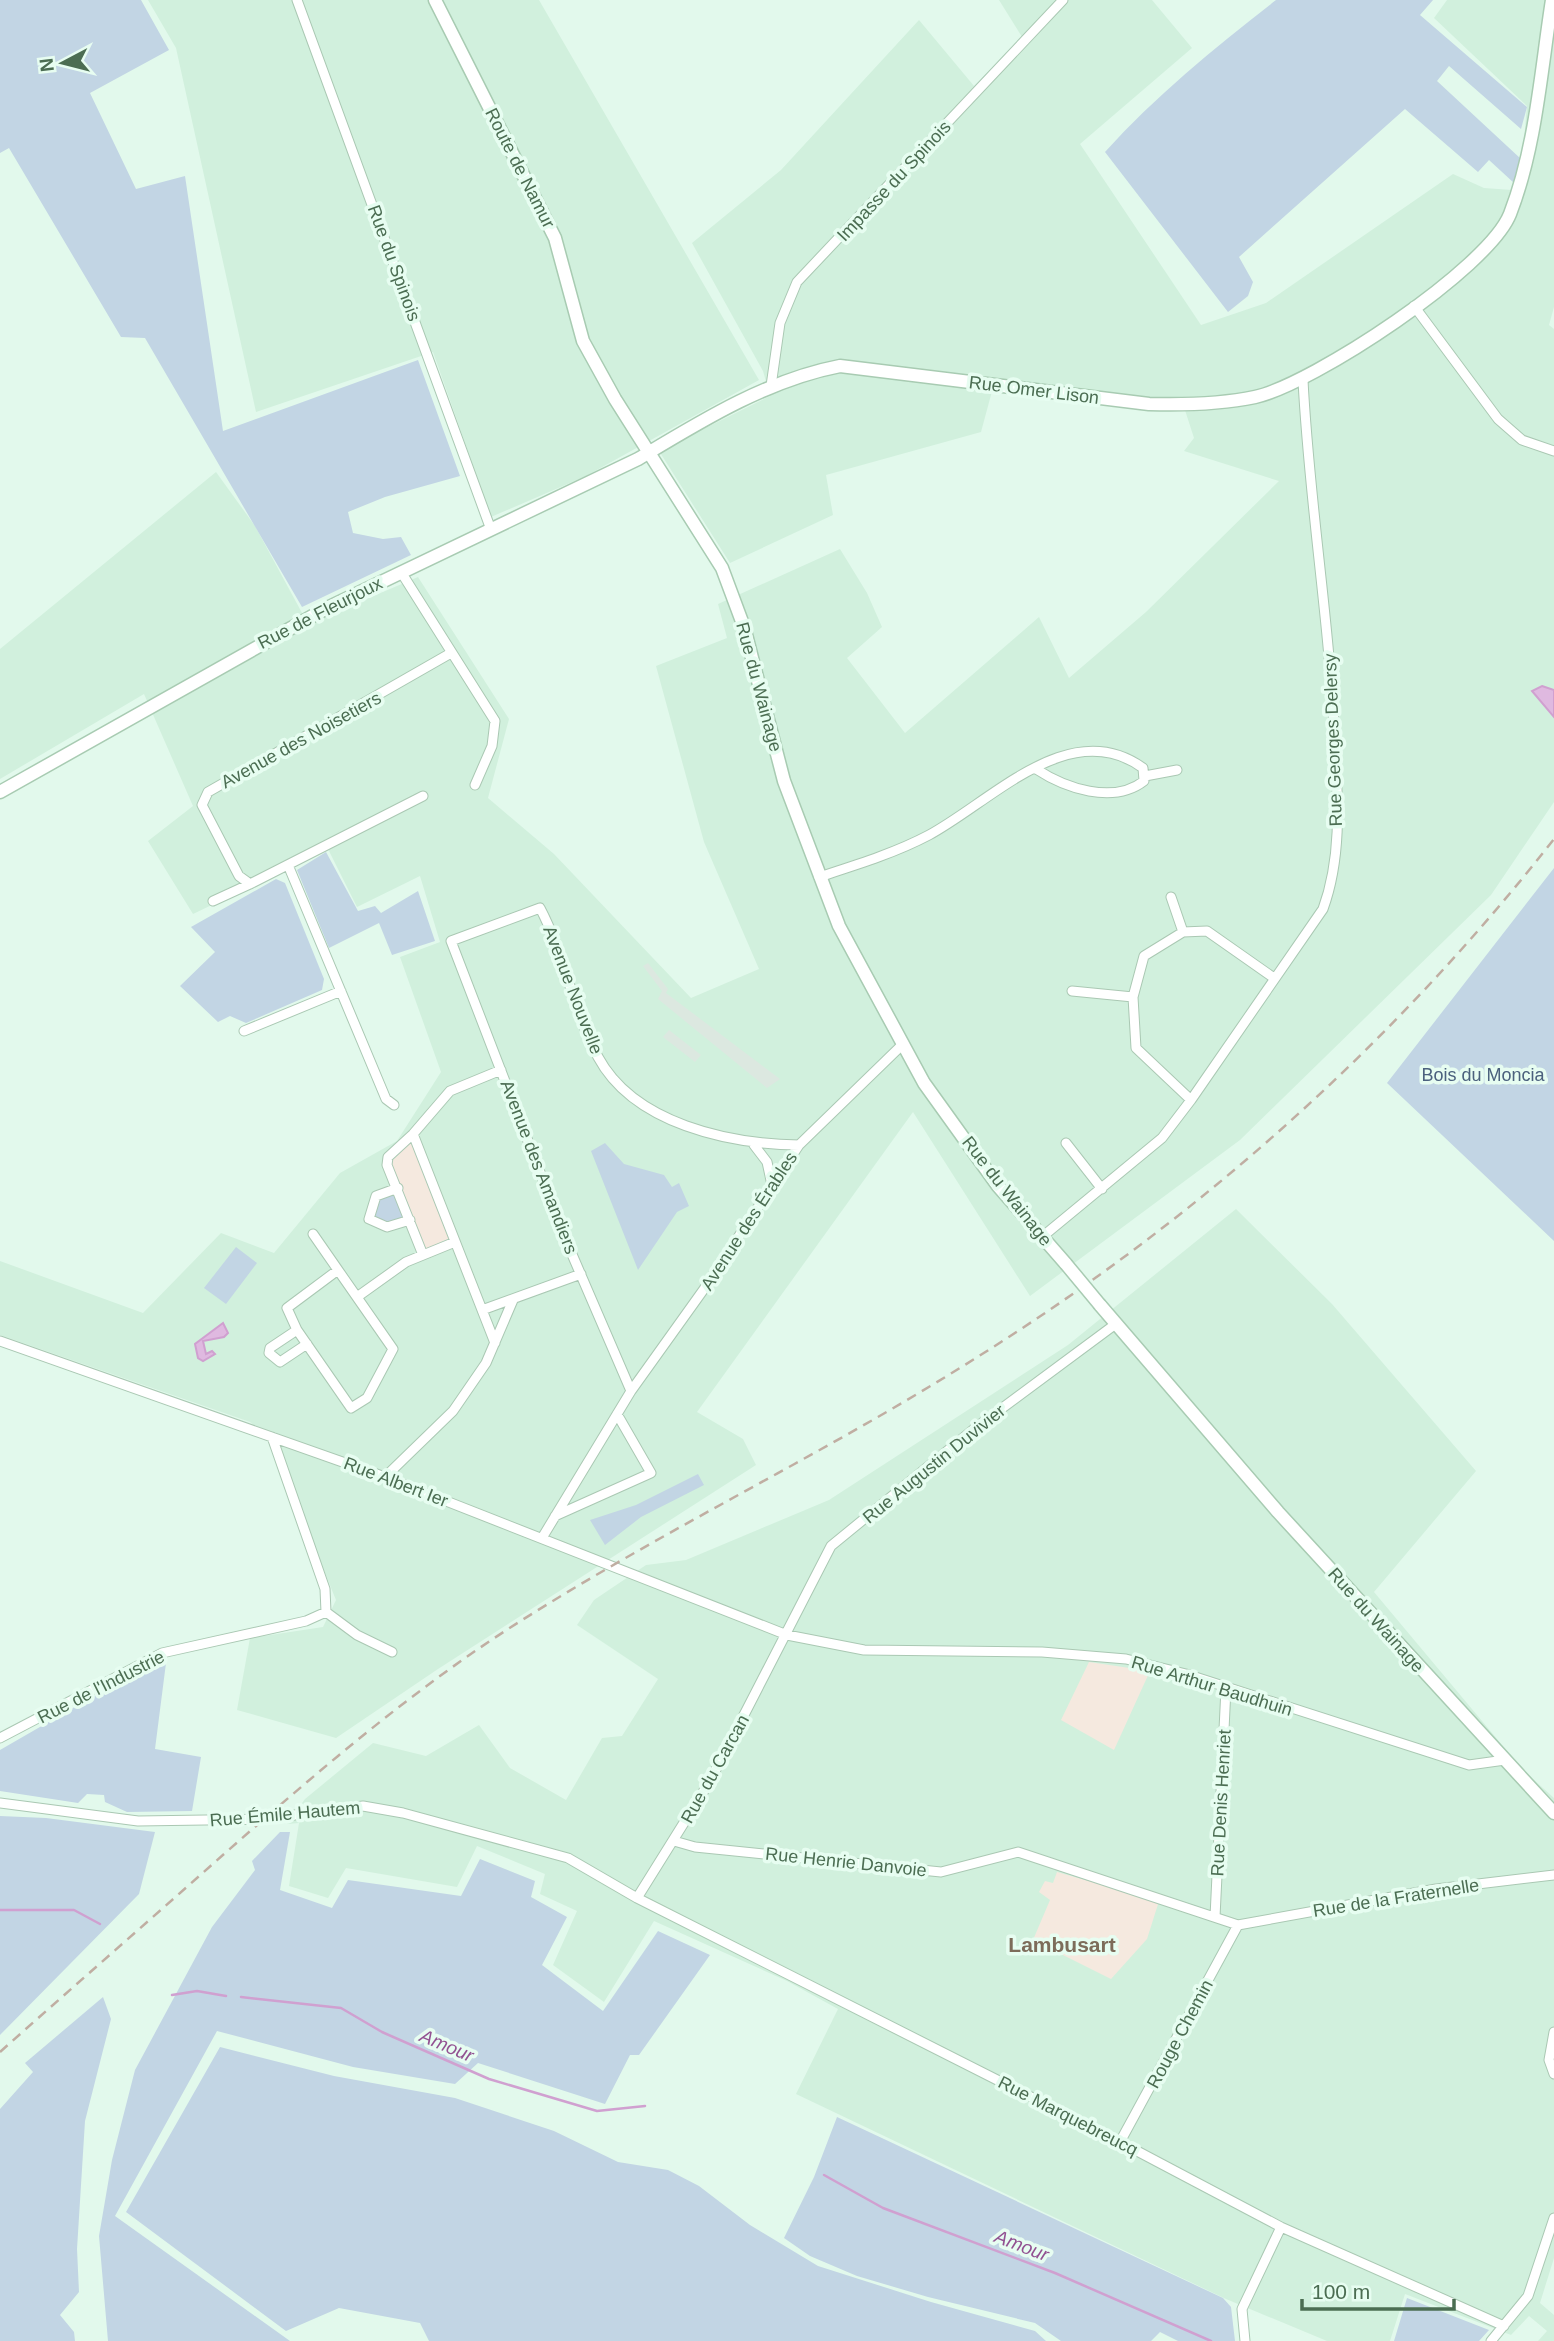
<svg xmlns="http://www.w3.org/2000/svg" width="1554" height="2341" viewBox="0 0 1554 2341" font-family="Arial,sans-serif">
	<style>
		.residential { fill: #d1f0dd }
		.industrial { fill: #dce8e0 }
		.education { fill: #f5e9df }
		.green { fill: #c2d5e4 }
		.water { fill: #dfb9e0; stroke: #d0a0d0; stroke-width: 2 }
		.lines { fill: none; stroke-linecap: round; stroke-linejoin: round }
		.stream { stroke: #d0a0d0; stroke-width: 2.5 }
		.street-casing { stroke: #aac8b3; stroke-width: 11 }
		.secondary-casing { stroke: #a8cbb2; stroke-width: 15 }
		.street { stroke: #fff; stroke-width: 9 }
		.secondary { stroke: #fff; stroke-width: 12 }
		.rail { stroke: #c0aea2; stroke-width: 2.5; stroke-dasharray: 10 7; stroke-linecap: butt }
		.secondary-bridge-casing { stroke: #a8cbb2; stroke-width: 15; stroke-linecap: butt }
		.secondary-bridge { stroke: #fff; stroke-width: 12 }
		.labels { text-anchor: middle; stroke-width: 7; stroke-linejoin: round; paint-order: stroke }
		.street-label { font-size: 18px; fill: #4b6d52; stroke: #e7fdf1 }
		.park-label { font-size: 18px; fill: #4b617d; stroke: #e7fdf1 }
		.water-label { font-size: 19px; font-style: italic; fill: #925292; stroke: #e7fdf1 }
		.quarter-label { font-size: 21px; font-weight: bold; fill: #7d6c5a; stroke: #e7fdf1 }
	</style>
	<rect width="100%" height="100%" fill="#e2f9ec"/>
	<path class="residential" d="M148 0H539L759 380 586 476 491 517 433 352 256 412 176 48Z
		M999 0H1152L1192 48 1080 144 1201 325 1266 303 1453 174 1484 188 1512 190 1522 162 1527 106 1434 18 1447 0H1554V307L1549 325 1554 329V802L1491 895 1240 1140 1030 1296 913 1112 697 1412 743 1439 756 1465 438 1669 336 1738 237 1710 250 1638 323 1627 336 1600 270 1438 250 1422 0 1335V1261L143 1313 221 1233 274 1253 340 1173 397 1141 441 1072 400 957 440 942 420 876 357 907 328 849 193 914 148 841 193 806 144 694 0 779V649L216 472 255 526 308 624 418 577 509 719 488 798 554 854 691 998 759 969 704 842 656 666 727 638 718 604 840 549 867 593 882 627 847 658 905 733 1039 617 1069 678 1146 612 1279 481 1184 451 1194 438 1183 404 995 380 981 432 826 475 833 515 730 563 659 451 770 396 763 371 692 243 781 170 919 20 974 86 1022 37Z
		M1236 1209 1332 1304 1476 1471 1374 1592 1523 1770 1554 1798V2258L1540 2303 1554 2315V2341H1538L1547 2331 1529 2316 1511 2335 1405 2294 1390 2341H1327L1226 2299 796 2094 838 2009 787 1981 654 1921 604 2002 553 1965 577 1911 540 1894 545 1874 477 1846 457 1887 346 1868 328 1898 289 1886 299 1823 287 1824 305 1799 373 1743 426 1756 479 1725 510 1768 566 1800 602 1738 622 1736 658 1679 577 1625 594 1600 646 1565 686 1560 829 1500 1068 1345Z"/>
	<path class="industrial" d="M648 963 668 989 666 993 780 1079 767 1088 658 999 662 991 643 966Z
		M669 1030 701 1055 695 1062 663 1037Z"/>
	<path class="education" d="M411 1141 450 1238 426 1249 391 1162Z
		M1089 1662 1150 1671 1114 1750 1061 1720Z
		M1057 1872 1159 1901 1147 1939 1111 1979 1033 1940 1050 1900 1039 1892 1045 1881 1053 1883Z"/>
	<path class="green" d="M0 0H141L169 50 90 93 136 189 185 176 223 431 418 360 460 476 385 497 348 512 353 533 383 539 401 537 411 555 302 607 145 338 121 337 9 148 0 153Z
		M1276 0H1433L1420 15 1527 107 1521 129 1449 66 1437 81 1521 159 1514 183 1489 160 1478 172 1405 109 1239 257 1253 282 1248 296 1228 312 1105 152C1156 95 1216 47 1276 0Z
		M326 852 358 911 375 906 381 913 418 891 435 941 392 955 379 923 329 948 297 870Z
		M1554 868V1241L1387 1083Z
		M276 879 285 883 324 979 322 990 246 1023 230 1016 218 1022 180 986 215 952 191 927Z
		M605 1143 624 1164 664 1175 672 1187 679 1183 689 1206 677 1212 638 1270 591 1151Z
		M396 1193 406 1217 389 1223 374 1218 379 1199Z
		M236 1247 257 1263 226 1304 204 1288Z
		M698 1474 704 1485 641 1517 605 1545 590 1520 636 1505Z
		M166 1663 155 1749 201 1757 192 1811 127 1812 105 1802 104 1795 87 1794 78 1803 0 1791V1750L118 1682Z
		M0 1816 46 1818 155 1832 139 1894 0 2035Z
		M280 1832H290L280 1890 332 1908 348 1880 461 1896 480 1859 535 1881 531 1897 567 1917 542 1965 603 2011 658 1931 710 1955 639 2055H630L605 2104 478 2063 455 2084 353 2067 217 2031 115 2216 290 2341H108L99 2236 112 2160 135 2070 212 1927 255 1870 252 1861Z
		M103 1997 111 2019 85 2121 77 2249 79 2292 60 2315 74 2332 75 2341H0V2109L33 2072 25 2063Z
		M220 2047 334 2076 455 2098 554 2131 618 2162 668 2170 699 2186 750 2225 818 2266 931 2302 1035 2331 1046 2341H429L420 2323 339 2308 286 2331 126 2212Z
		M837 2117 1223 2298 1231 2307 1235 2341H1178L1160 2332 1151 2341H1061L1035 2323 928 2297 857 2276 810 2256 784 2238 814 2177Z
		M1407 2298 1489 2330 1479 2341H1394Z"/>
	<path class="water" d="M1542 686 1554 690V717L1532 691Z
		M223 1323 228 1333 224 1337 203 1341 206 1354 212 1351 215 1354 203 1361 198 1358 195 1344Z"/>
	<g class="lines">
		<path class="stream" d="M0 1910H74L100 1924
			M172 1995 197 1991 226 1996
			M241 1997 341 2008 382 2032 489 2079 597 2111 645 2106
			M824 2175 883 2208 1055 2273 1211 2341"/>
		<g class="street-casing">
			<path id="street" d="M297 0 490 527
				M1414 306 1498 419 1522 440 1554 451
				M771 386 780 323 797 282 1063 0
				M401 572 495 721 492 746 475 785
				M1145 776 1177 770
				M423 796 250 884 239 876 202 805 208 792 451 653
				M288 865 386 1099 394 1105
				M819 877C856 865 895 853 929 835 992 801 1070 715 1143 768L1144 781C1113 805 1065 788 1036 769
				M1171 897 1183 932
				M213 901 250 884
				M1072 991 1133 997
				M244 1031 341 991
				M1191 1100 1136 1048 1133 997 1144 956 1183 932 1207 931 1274 978
				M413 1134 495 1343
				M1066 1143 1102 1189
				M754 1145 767 1162 772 1185
				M398 1188 376 1196 369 1219 387 1227 410 1220
				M313 1234 338 1270
				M1042 1237 1162 1138 1191 1100 1323 909C1342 857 1338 801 1335 746 1330 623 1309 502 1303 380
				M423 1255 387 1165 388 1157 413 1134 450 1091 501 1070
				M338 1270 393 1349 367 1398 351 1408 297 1330 287 1308Z
				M357 1297 406 1262 455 1242
				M482 1310 581 1274
				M297 1330 270 1348 269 1353 280 1362 307 1344
				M0 1341 385 1477 787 1635 864 1650 1042 1652 1126 1659 1186 1674 1469 1765 1505 1760
				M631 1391 568 1245 451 941 540 908C565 955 573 1011 598 1057 634 1124 729 1144 799 1145
				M272 1437 325 1589 326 1612 357 1635 392 1652
				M385 1477 453 1411 486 1363 513 1300
				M555 1516 651 1473 617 1414
				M542 1538 631 1391 704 1289 799 1145 902 1045
				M0 1738 162 1653 306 1621 326 1612
				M0 1803 138 1821 264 1819 363 1806 403 1813 568 1858 637 1898 1120 2142 1281 2227 1504 2326
				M674 1841 695 1847 941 1872 1018 1852 1238 1925
				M637 1898 710 1781 831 1546 974 1429 1117 1323
				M1215 1917 1226 1688
				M1238 1925 1436 1889 1554 1875
				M1554 2032 1549 2060 1554 2074
				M1120 2142 1238 1925
				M1245 2341 1242 2309 1281 2227
				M1491 2341 1528 2296 1554 2218"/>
		</g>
		<g class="secondary-casing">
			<path id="secondary" d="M435 0 555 238 583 341 615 399 722 568 744 627 784 781 839 926 924 1083 998 1186 1066 1264
				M0 792 325 609 638 459C701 421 767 380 840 366L1149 404C1183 405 1221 404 1255 397 1313 384 1488 269 1510 214 1536 147 1541 70 1552 0
				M1100 1305 1278 1512 1554 1813"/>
		</g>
		<use href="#street" class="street"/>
		<use href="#secondary" class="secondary"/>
		<path class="rail" d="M0 2052C75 1985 150 1920 224 1854 314 1775 404 1697 505 1631 658 1532 825 1454 979 1356 1199 1218 1393 1044 1554 839"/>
		<g class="secondary-bridge-casing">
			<path id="secondary-bridge" d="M1066 1264 1100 1305"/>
		</g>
		<use href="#secondary-bridge" class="secondary-bridge"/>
	</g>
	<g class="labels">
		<g class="street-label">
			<text transform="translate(520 168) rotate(63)" y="6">Route de Namur</text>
			<text transform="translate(894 181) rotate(-47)" y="6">Impasse du Spinois</text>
			<text transform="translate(394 263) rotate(70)" y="6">Rue du Spinois</text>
			<text transform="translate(1034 390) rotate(7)" y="6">Rue Omer Lison</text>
			<text transform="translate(320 613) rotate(-27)" y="6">Rue de Fleurjoux</text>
			<text transform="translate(759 687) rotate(75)" y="6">Rue du Wainage</text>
			<text transform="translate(301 740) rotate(-29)" y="6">Avenue des Noisetiers</text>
			<text transform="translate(1333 740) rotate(-92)" y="6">Rue Georges Delersy</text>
			<text transform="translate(573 990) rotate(69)" y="6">Avenue Nouvelle</text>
			<text transform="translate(539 1167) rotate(69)" y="6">Avenue des Amandiers</text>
			<text transform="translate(1007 1191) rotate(52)" y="6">Rue du Wainage</text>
			<text transform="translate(749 1221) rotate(-57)" y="6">Avenue des Érables</text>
			<text transform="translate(934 1464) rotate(-39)" y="6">Rue Augustin Duvivier</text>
			<text transform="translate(396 1482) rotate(21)" y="6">Rue Albert Ier</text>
			<text transform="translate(1376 1620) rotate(48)" y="6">Rue du Wainage</text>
			<text transform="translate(1212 1686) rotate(17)" y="6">Rue Arthur Baudhuin</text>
			<text transform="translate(101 1687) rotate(-27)" y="6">Rue de l'Industrie</text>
			<text transform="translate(715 1769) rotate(-61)" y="6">Rue du Carcan</text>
			<text transform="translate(1221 1803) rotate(-87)" y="6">Rue Denis Henriet</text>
			<text transform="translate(285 1814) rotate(-5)" y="6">Rue Émile Hautem</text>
			<text transform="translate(846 1862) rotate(6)" y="6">Rue Henrie Danvoie</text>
			<text transform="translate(1396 1898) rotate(-9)" y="6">Rue de la Fraternelle</text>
			<text transform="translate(1180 2034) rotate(-62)" y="6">Rouge Chemin</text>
			<text transform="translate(1068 2116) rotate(27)" y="6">Rue Marquebreucq</text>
		</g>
		<g class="park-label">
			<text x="1483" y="1081">Bois du Moncia</text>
		</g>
		<g class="water-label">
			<text transform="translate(447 2045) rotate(23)" y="7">Amour</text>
			<text transform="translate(1022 2245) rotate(21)" y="7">Amour</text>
		</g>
		<g class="quarter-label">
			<text x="1062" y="1952">Lambusart</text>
		</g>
	</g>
	<g transform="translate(63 63) rotate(263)" stroke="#e7fdf1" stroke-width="5" paint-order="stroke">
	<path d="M0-5L12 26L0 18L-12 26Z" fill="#4b6d52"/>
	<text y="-10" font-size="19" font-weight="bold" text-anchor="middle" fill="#4b6d52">N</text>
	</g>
	<path d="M1302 2299v10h152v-10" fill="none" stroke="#4b6d52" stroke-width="3.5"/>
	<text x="1312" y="2299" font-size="21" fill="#4b6d52" stroke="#e7fdf1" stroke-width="5" paint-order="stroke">100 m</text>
</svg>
